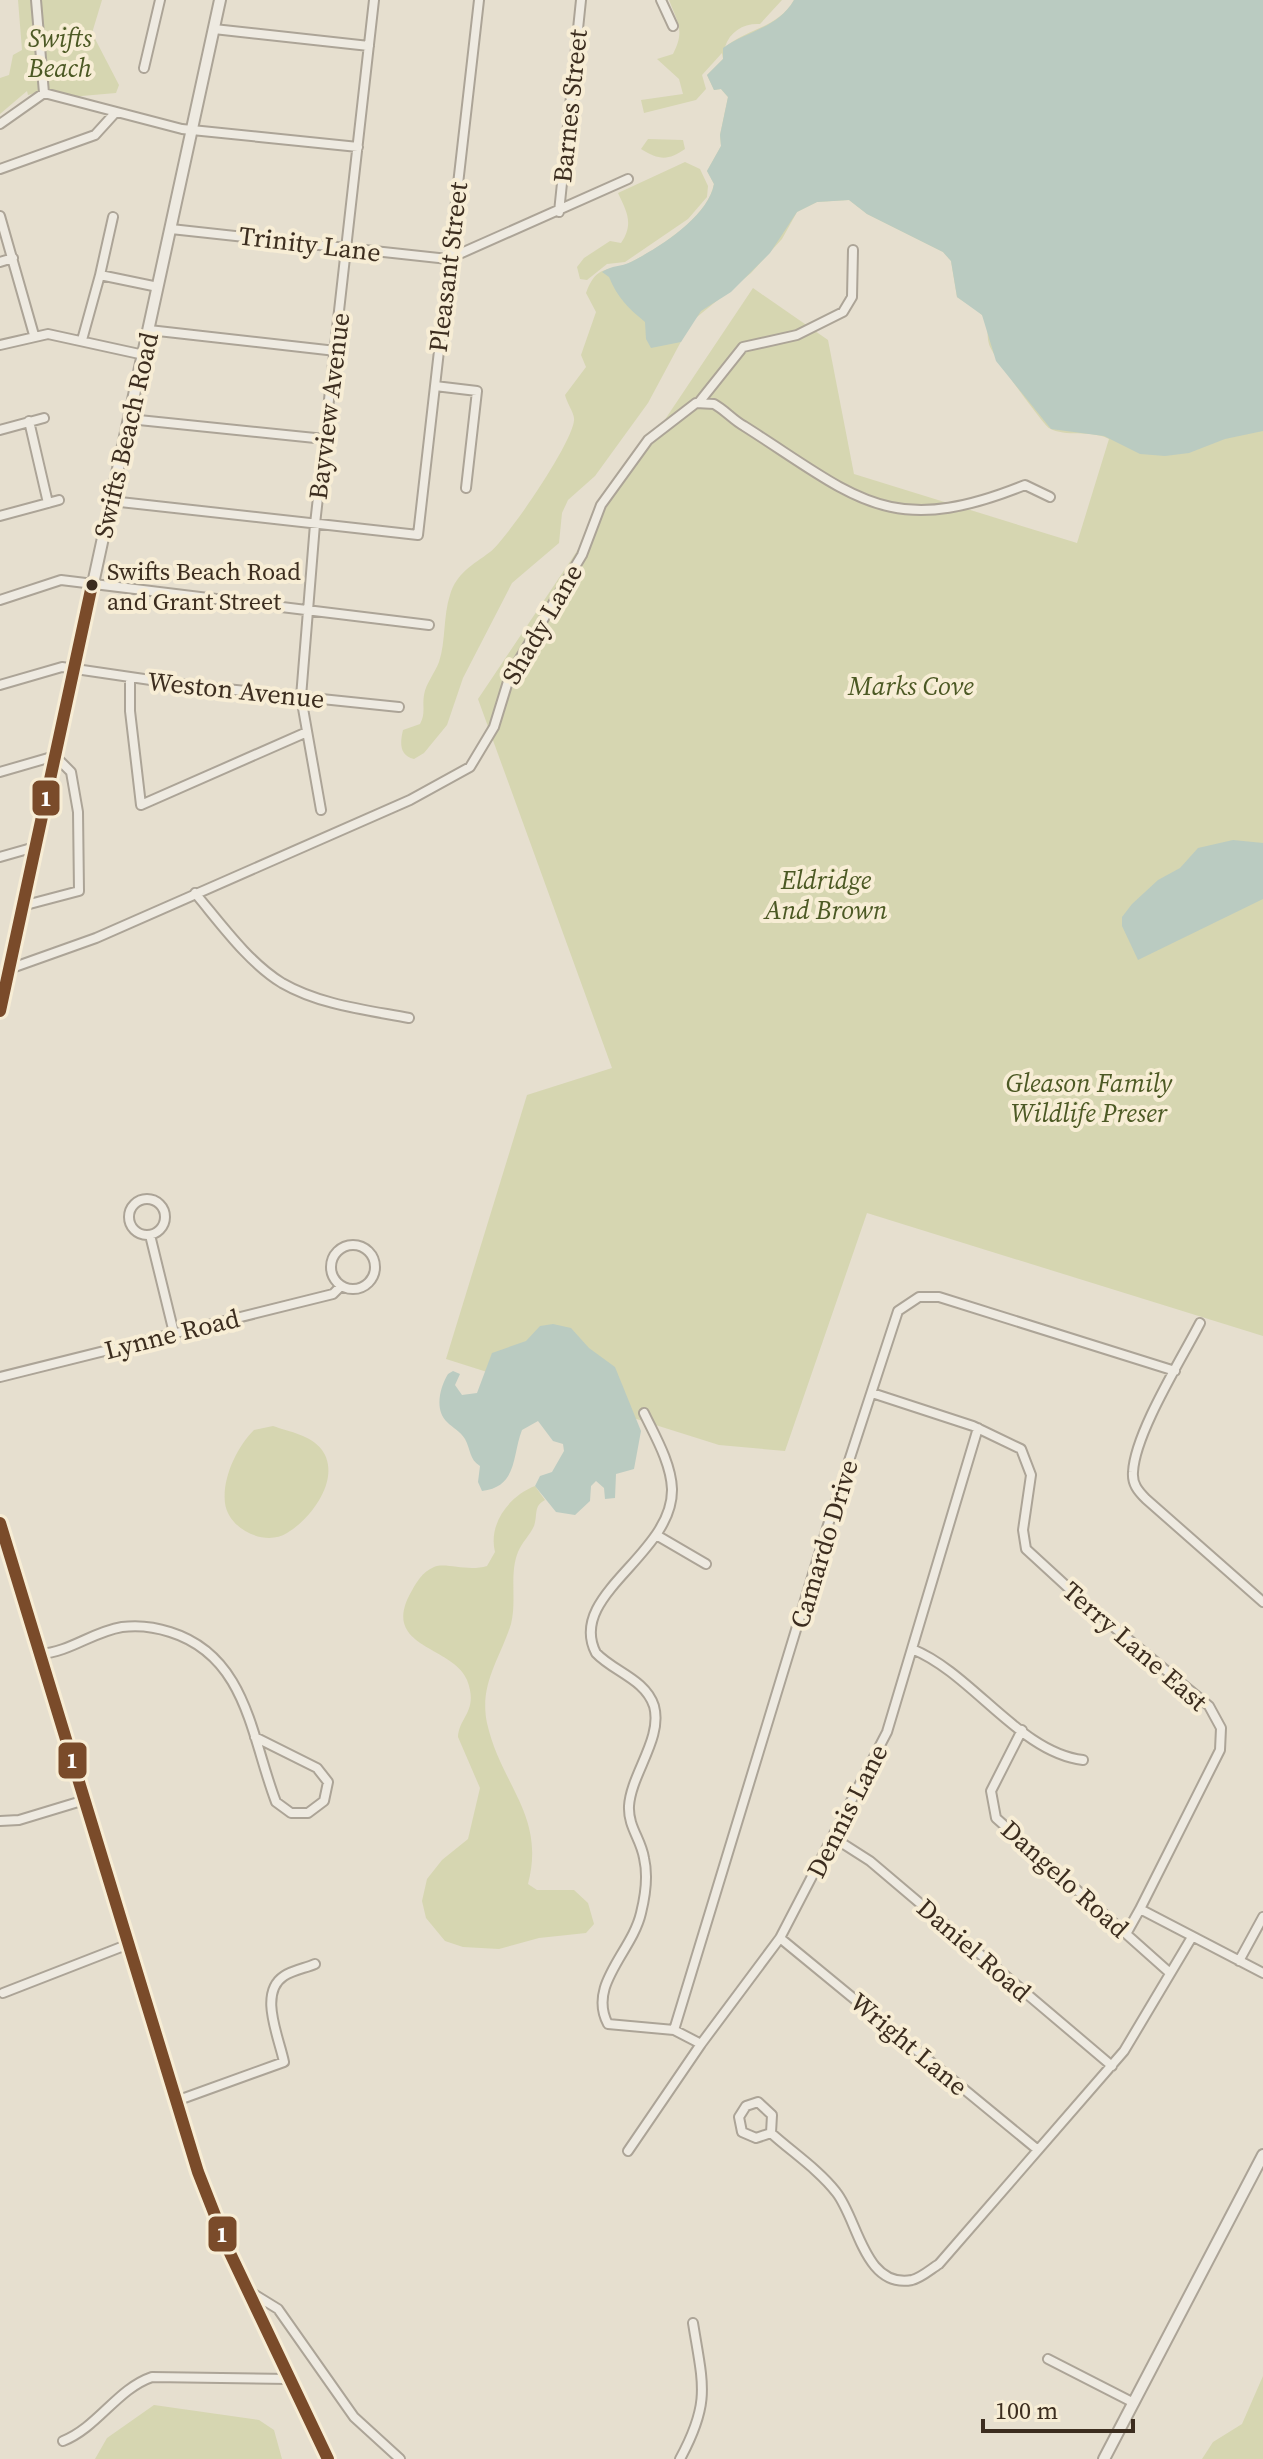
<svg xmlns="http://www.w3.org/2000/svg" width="1263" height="2459" viewBox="0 0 1263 2459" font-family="'Source Serif 4',serif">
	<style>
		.green { fill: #d6d6b1 }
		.water { fill: #bacbc1 }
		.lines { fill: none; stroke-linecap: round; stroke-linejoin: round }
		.minor-casing { stroke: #aca497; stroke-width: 12 }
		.tertiary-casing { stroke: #aca497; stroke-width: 14 }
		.minor { stroke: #eeeae1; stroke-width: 8 }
		.tertiary { stroke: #eeeae1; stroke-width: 10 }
		.bus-1-casing { stroke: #f7edd5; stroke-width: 18 }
		.bus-1 { stroke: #7a4b2a; stroke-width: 12 }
		.bus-dot { fill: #3c2d1f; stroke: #f7edd5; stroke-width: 3 }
		.labels { text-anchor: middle; stroke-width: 8; stroke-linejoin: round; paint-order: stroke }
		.bus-label { font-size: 24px; fill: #3c2d1f; stroke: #f7edd5; text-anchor: start }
		.park-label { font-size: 26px; font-style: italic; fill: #4c5924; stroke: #f7edd5 }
		.street-label { font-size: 26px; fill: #3c2d1f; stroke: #f7edd5 }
		.line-badge { stroke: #f7edd5; stroke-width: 3 }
		.badge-label { font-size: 22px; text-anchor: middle; font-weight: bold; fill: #fff }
	</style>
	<rect width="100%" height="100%" fill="#e6dfcf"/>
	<path class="green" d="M18 0H102L92 33 119 85 116 93 70 97 42 91 28 95 27 91 0 114V78L9 75 13 55 22 50Z
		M669 0H782L760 24C744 23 730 31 725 47 748 28 778 28 794 0L1263 287V1336L867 1213 785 1451 719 1445 446 1359 527 1095 612 1068 478 699 753 288 828 340 854 474 1077 543 1109 439C1090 429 1066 438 1049 428 1043 424 990 352 989 344 986 334 990 323 982 315 976 308 965 303 957 297L951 261 943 252 867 214 849 200 817 202 797 212 782 239 751 273 692 321 648 403 595 476 568 500 562 513 559 543 512 583 463 678 447 725 424 753 414 759C399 755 400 743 403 730L420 724C426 713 422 706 424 695 426 683 435 673 439 662 446 641 443 616 450 595 457 572 473 565 490 552 507 539 577 437 574 418 573 411 567 403 565 395L586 367 581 355 596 312 586 293C597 263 608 273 629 263 658 249 708 217 714 184L707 171 721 146 720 135 728 97 721 89 714 90 707 75 723 59 722 53 702 75 706 89 696 100 644 113 641 100 683 94 679 79 657 59 673 54C685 31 678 23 669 0Z
		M648 139 683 140 685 149C668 161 659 160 641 149Z
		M685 162 700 169 708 186 707 197 688 219 625 262 607 264 587 280 580 279 577 267 584 258 610 241 621 243C634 224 627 212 618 193Z
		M273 1426C290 1432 311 1435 322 1450 342 1478 311 1519 287 1533 265 1547 228 1529 225 1503 222 1478 237 1447 254 1430Z
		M535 1486 545 1500C533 1506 538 1515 534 1526 530 1535 522 1542 518 1552 509 1574 517 1601 511 1624 500 1659 479 1684 487 1723 501 1786 546 1815 528 1884L537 1890H574L588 1903 594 1924 586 1933 539 1938 499 1949 463 1947 445 1941 426 1918 422 1901 427 1879 442 1860 468 1839 480 1788 458 1737C459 1717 479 1711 467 1680 454 1646 381 1648 410 1594 416 1583 422 1572 434 1567 446 1562 467 1572 487 1566L495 1552C488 1524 509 1496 535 1486Z
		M1263 2376V2459H1202L1213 2442 1242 2424Z
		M154 2405 259 2420 274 2430 282 2459H95L107 2438Z"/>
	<path class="water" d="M794 0H1263V431L1225 439 1189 453 1165 456 1140 454 1104 436 1051 429 996 361 982 315 957 297 951 261 943 252 867 214 849 200 817 202 797 212 770 253 731 292 701 311 681 342 651 348 646 339 645 322C628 308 617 297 609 277L602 272C612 265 621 267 631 262 660 247 708 217 714 184L707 171 721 146 720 135 728 97 721 89 714 90 707 75 723 59V48C747 31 778 28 794 0Z
		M1233 840 1263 843V899L1138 960 1122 926V917L1132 904 1158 880 1180 868 1198 848Z
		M553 1324 571 1328 589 1348 615 1367 641 1431 634 1469 616 1474 615 1498 605 1499 604 1488 596 1481 591 1486 590 1501 575 1515 556 1512 535 1486 540 1476 552 1472 564 1451 563 1444 553 1441 538 1421 522 1430C512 1455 518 1487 482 1491L478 1482 480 1466C469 1459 471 1450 465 1439 460 1431 453 1428 447 1422 434 1410 440 1387 448 1374L453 1371 460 1374 455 1385 462 1395 477 1393 492 1353 526 1341 540 1326Z"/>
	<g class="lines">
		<g class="minor-casing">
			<path id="minor" d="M36 0 44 93
				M661 0 673 26
				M214 29 369 46
				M144 68 160 0
				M0 124 44 93 182 129 358 147
				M0 169 95 135 115 113
				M559 212 581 0
				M0 216 34 335
				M171 229 448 259 628 179
				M0 262 13 258
				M100 275 113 217
				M149 330 336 351
				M82 340 100 275 158 287
				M0 345 48 334 144 355
				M435 386 477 391 466 488
				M700 401 743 347 797 335 843 312 852 297 853 250
				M129 419 325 439
				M29 421 48 503
				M0 430 44 418
				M111 501 418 535 479 0
				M0 516 59 500
				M0 600 61 580 429 625
				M130 678V711L141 805 307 732
				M0 685 62 667 178 684 399 707
				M0 772 55 756 71 772 78 812 79 891 22 906
				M321 810 301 697 315 524 374 0
				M0 857 35 847
				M195 893C221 924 248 962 282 983 320 1005 367 1010 409 1018
				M9 969 96 938 410 800 470 767 494 727 510 675 582 555 601 505 648 440 696 403 714 404C725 410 733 420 744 426 856 497 889 540 1025 485L1050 497
				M129 1217a18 18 0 1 1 36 0a18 18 0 1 1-36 0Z
				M150 1235 174 1333
				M331 1267a22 22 0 1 1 44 0a22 22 0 1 1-44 0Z
				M1200 1323C1181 1360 1135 1433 1133 1472 1132 1484 1138 1491 1146 1499L1263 1602
				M0 1377 333 1294 341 1286
				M872 1393 973 1426 1021 1449 1031 1475 1023 1530 1026 1549 1087 1605 1209 1706 1221 1728 1220 1750 1140 1909 1263 1973
				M644 1413C655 1436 671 1463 672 1489 673 1555 566 1595 596 1653 614 1672 645 1679 654 1706 663 1738 631 1774 629 1806 628 1827 641 1839 644 1858 648 1875 645 1897 641 1913 632 1952 587 1985 608 2024L674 2030
				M658 1536 706 1564
				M912 1649C972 1673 1020 1753 1083 1760
				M40 1654C70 1652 92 1632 122 1627 138 1625 155 1627 170 1632 247 1656 251 1737 276 1802L291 1813H308L324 1801 328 1782 317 1768 255 1737
				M1022 1730 991 1791 996 1818 1170 1973
				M0 1821 19 1820 85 1800
				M834 1838 870 1861 1112 2066
				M1126 1934 1140 1909
				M780 1938 1038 2150
				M1239 1961 1263 1917
				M3 1993 129 1944
				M701 2044 674 2030 827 1528 898 1311 919 1297H939L1175 1371
				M176 2101 284 2062C279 2037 258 1993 284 1976 293 1970 306 1968 315 1964
				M771 2133 756 2138 742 2132 739 2117 746 2106 758 2102 772 2115 771 2133C792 2152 819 2170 836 2192 858 2219 864 2289 912 2280 921 2278 931 2269 939 2264L1124 2051 1192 1937
				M628 2151 701 2044 780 1938 887 1732 978 1428
				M247 2290 278 2309 354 2417 400 2459
				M1048 2359 1134 2403
				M63 2441C98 2427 117 2389 152 2377L289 2379
				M680 2459C711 2402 703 2385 693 2323"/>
		</g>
		<g class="tertiary-casing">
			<path id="tertiary" d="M0 1011 220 0
				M0 1523 198 2172 229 2251 328 2459
				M1104 2459 1263 2155"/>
		</g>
		<use href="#minor" class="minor"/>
		<use href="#tertiary" class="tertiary"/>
		<g class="bus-1-casing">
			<path id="bus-1" d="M0 1011 92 585
				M0 1523 198 2172 229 2251 328 2459"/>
		</g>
		<use href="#bus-1" class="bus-1"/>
	</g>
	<circle class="bus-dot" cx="92" cy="585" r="7"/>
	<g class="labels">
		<g class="bus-label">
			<text x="107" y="580">Swifts Beach Road<tspan x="107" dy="30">and Grant Street</tspan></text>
		</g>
		<g class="park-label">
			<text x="60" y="47">Swifts<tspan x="60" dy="30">Beach</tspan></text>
			<text x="911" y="695">Marks Cove</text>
			<text x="826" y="889">Eldridge<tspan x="826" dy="30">And Brown</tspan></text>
			<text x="1089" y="1092">Gleason Family<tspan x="1089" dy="30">Wildlife Preser</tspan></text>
		</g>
		<g class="street-label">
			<text transform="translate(570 106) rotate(-84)" y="9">Barnes Street</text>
			<text transform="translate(310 244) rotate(7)" y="9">Trinity Lane</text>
			<text transform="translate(448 267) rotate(-83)" y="9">Pleasant Street</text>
			<text transform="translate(329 406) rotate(-83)" y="9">Bayview Avenue</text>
			<text transform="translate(126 435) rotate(-77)" y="9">Swifts Beach Road</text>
			<text transform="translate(542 624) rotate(-60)" y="9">Shady Lane</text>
			<text transform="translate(236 690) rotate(6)" y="9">Weston Avenue</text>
			<text transform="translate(172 1334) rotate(-14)" y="9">Lynne Road</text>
			<text transform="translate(824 1544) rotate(-73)" y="9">Camardo Drive</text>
			<text transform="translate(1135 1646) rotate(41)" y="9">Terry Lane East</text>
			<text transform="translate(847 1811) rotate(-63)" y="9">Dennis Lane</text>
			<text transform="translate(1065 1879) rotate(42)" y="9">Dangelo Road</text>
			<text transform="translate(974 1950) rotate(41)" y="9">Daniel Road</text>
			<text transform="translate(909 2044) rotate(40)" y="9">Wright Lane</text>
		</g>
	</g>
	<g class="line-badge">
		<rect x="31" y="779" width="30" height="38" rx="8" fill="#7a4b2a"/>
		<rect x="57" y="1741" width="31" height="39" rx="8" fill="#7a4b2a"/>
		<rect x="207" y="2215" width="31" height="38" rx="8" fill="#7a4b2a"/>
	</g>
	<g class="badge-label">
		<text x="46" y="806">1</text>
		<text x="72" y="1768">1</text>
		<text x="222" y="2242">1</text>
	</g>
	<path d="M983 2419v12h150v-12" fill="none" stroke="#3c2d1f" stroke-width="4"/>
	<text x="995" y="2419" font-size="24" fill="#3c2d1f" stroke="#f7edd5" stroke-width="6" paint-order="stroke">100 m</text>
</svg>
